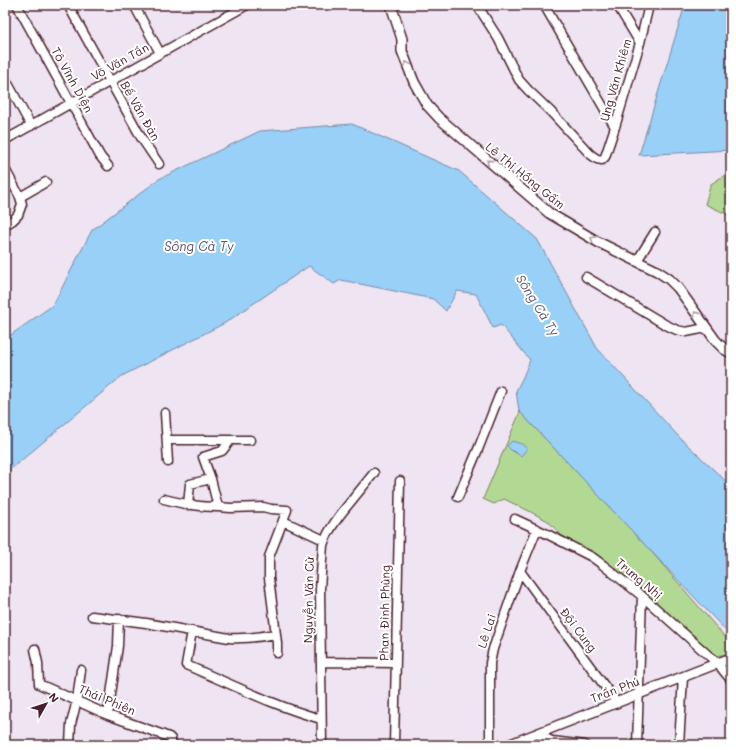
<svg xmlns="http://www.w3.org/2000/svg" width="736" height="750" viewBox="0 0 736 750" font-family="Mali,sans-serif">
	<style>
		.green { fill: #b2d994; stroke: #7e7c60 }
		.water { fill: #98d0f7; stroke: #7989a5 }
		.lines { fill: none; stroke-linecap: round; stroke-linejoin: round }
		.minor-casing { stroke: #4a1f2b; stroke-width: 11 }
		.tertiary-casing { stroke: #4a1f2b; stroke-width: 12 }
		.minor { stroke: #fff; stroke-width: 8 }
		.tertiary { stroke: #fff; stroke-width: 9 }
		.oneway { stroke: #ae9aa0 }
		.labels { text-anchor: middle; stroke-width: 4; stroke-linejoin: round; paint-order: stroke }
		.street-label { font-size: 12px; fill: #4a1f2b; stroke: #fff }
		.water-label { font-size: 13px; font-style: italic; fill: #615468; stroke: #fff }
	</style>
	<rect width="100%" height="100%" fill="#eee4f2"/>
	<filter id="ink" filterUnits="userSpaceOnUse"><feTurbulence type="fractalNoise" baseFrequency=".025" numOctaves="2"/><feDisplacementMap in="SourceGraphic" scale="8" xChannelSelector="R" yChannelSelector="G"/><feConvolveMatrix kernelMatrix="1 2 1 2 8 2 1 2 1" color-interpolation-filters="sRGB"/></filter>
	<g filter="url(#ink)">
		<path class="green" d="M731 171V216L705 204 711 184Z
			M520 412 650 550 731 644V654L713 656 643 590 604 560 561 535 548 521 527 510 504 499 494 504 483 499Z"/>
		<path class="water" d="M685 5H731V150L639 155Z
			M352 124 459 171 537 239 597 348 680 438 731 486V639L728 633 519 411 516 391 523 377 530 360 501 325 493 328 476 294 457 291 446 311 433 299 341 280 334 284 309 266 225 323 122 376 5 474V339L53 305 92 230 159 179 260 131Z
			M512 441 522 444 527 449 521 456 511 450 507 446Z"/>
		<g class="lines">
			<g class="minor-casing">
				<path id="minor" d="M17 5 88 134 100 156 108 166
					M68 5 142 139 159 164
					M134 5 160 53
					M477 5 498 38 519 80 528 90 551 112 590 154 597 159 602 160 605 157 615 127 640 43 649 5
					M544 5 615 127
					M617 5 640 43
					M5 78 31 126
					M5 140 247 5
					M5 169 20 197 22 204 18 215 13 220 5 225
					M20 197 46 182
					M637 261 655 232
					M586 277 666 325 677 330 686 332 706 328
					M165 413 168 462
					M167 440H250
					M230 441 222 451 203 457 211 479 218 507 231 508 263 507 271 509 287 510 269 557V578L277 643V653
					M458 497 479 447 501 391
					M164 499C184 504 198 507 218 507
					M188 505 190 484 211 479
					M515 519 545 533 592 557 603 565 642 596 717 663 731 680
					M283 521 324 540
					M520 571 617 703
					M92 616 146 623 229 638C245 639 260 637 275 634
					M192 631 186 665C231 684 274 706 321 719
					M35 649 38 663 39 684 108 715 169 737 171 739V745
					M321 662 396 663
					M108 715 118 646 119 619
					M537 734 552 741 585 745
					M70 745 71 724 77 700 81 670
					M322 745 320 589 323 545C328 530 338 517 348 505 357 494 365 484 374 473
					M394 745 400 481
					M490 745V663L493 649 520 571 537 529
					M637 745 642 596
					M679 745 683 677"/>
			</g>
			<g class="tertiary-casing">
				<path id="tertiary" d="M391 5 402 39V51L414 82 427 105 439 118 549 213 598 242 657 271 669 279 678 288 716 341 724 349 731 353
					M508 745 731 658"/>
			</g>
			<use href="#minor" class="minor"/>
			<use href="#tertiary" class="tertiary"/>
		</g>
		<defs><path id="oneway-chevron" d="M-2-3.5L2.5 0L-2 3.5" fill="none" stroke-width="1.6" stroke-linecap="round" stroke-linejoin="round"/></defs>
		<g class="oneway">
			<use href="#oneway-chevron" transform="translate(407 64) rotate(-111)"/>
			<use href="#oneway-chevron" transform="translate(489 162) rotate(-140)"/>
			<use href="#oneway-chevron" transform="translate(593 239) rotate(-149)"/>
			<use href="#oneway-chevron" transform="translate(696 314) rotate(-126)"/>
		</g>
	</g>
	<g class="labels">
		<g class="street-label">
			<text transform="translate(120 62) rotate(-29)" y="4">Võ Văn Tần</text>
			<text transform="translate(72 80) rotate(61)" y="4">Tô Vĩnh Diện</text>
			<text transform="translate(616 80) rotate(-74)" y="4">Ung Văn Khiêm</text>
			<text transform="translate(140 111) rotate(60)" y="4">Bế Văn Đàn</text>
			<text transform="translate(525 176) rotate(39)" y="4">Lê Thị Hồng Gấm</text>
			<text transform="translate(639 579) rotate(40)" y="4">Trưng Nhị</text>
			<text transform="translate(309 600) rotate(-89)" y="4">Nguyễn Văn Cừ</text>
			<text transform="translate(385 613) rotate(-89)" y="4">Phan Đình Phùng</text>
			<text transform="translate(578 630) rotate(53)" y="4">Đội Cung</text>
			<text transform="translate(487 631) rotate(-72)" y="4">Lê Lai</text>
			<text transform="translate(615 690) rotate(-21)" y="4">Trần Phú</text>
			<text transform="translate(107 700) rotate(23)" y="4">Thái Phiên</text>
		</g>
		<g class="water-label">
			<text x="199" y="251">Sông Cà Ty</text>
			<text transform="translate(538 305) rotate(58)" y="5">Sông Cà Ty</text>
		</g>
	</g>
	<rect width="736" height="750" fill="none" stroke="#fff" stroke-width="20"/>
	<rect x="10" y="10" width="716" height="730" fill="none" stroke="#4a1f2b" stroke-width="1.5" filter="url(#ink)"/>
	<g transform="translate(46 704) rotate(51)" stroke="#ffffff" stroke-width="3" paint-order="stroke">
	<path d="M0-3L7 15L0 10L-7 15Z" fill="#4a1f2b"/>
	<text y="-6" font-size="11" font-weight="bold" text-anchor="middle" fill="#4a1f2b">N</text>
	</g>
</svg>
